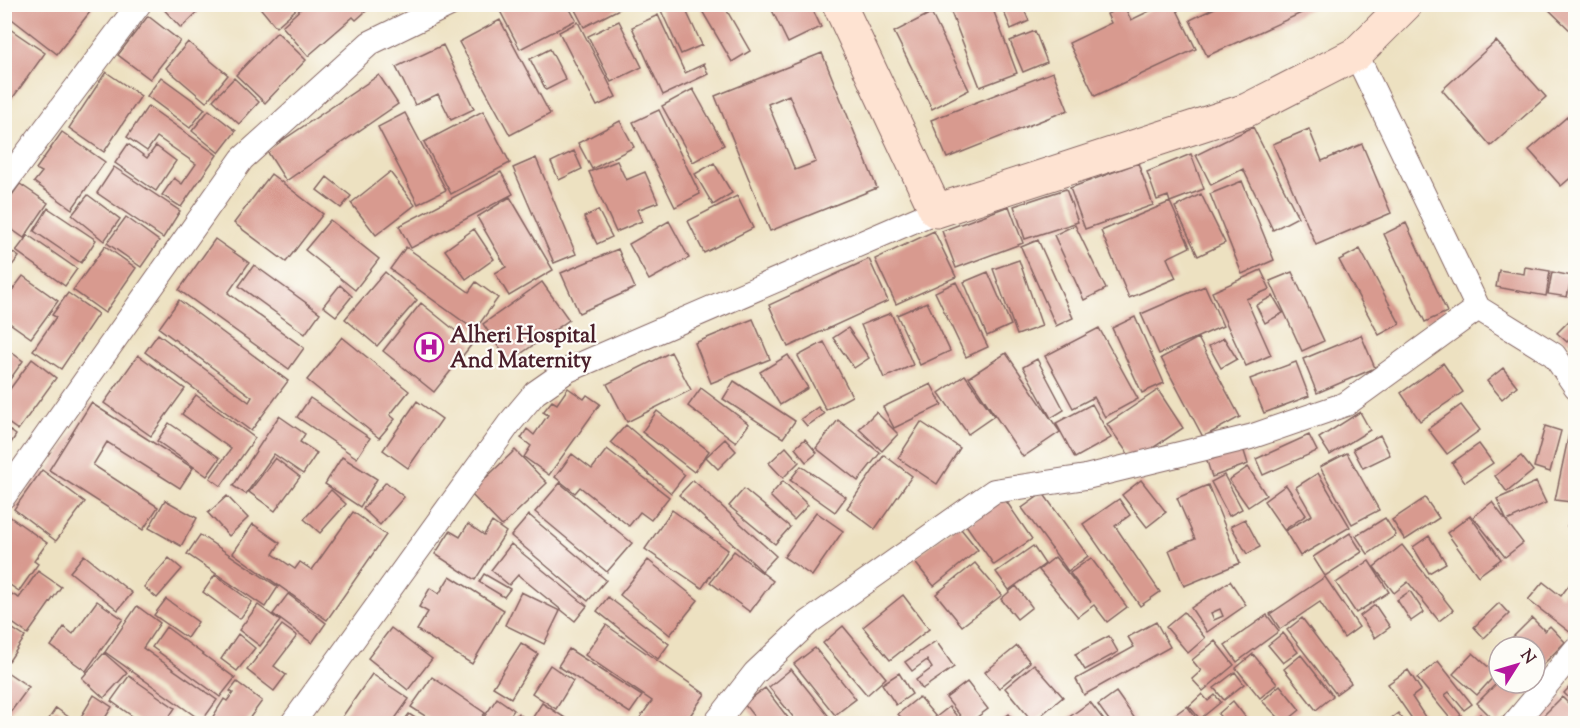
<svg xmlns="http://www.w3.org/2000/svg" width="1580" height="728" viewBox="0 0 1580 728" font-family="'Sorts Mill Goudy',serif">
	<style>
		.building { fill: #d89a8f; fill-rule: evenodd }
		.lines { fill: none; stroke-linecap: round; stroke-linejoin: round }
		.street-casing { stroke: #836360; stroke-width: 26 }
		.secondary-casing { stroke: #836360; stroke-width: 35 }
		.street { stroke: #fff; stroke-width: 24 }
		.secondary { stroke: #fee3d2; stroke-width: 33 }
		.labels { text-anchor: middle; stroke-width: 4.5; stroke-linejoin: round; paint-order: stroke }
		.poi-label { font-size: 22px; font-weight: bold; fill: #4a1f2b; stroke: #fdfcf7; text-anchor: start }
	</style>
	<rect width="100%" height="100%" fill="#fdfcf7"/>
	<filter id="ink" filterUnits="userSpaceOnUse"><feTurbulence type="fractalNoise" baseFrequency=".0167" numOctaves="2"/><feDisplacementMap in="SourceGraphic" scale="12" xChannelSelector="R" yChannelSelector="G"/><feConvolveMatrix kernelMatrix="1 2 1 2 8 2 1 2 1" color-interpolation-filters="sRGB"/></filter>
	<filter id="wash" filterUnits="userSpaceOnUse"><feTurbulence type="fractalNoise" baseFrequency=".008" numOctaves="4" result="noise"/><feDisplacementMap in="SourceGraphic" scale="24" xChannelSelector="R" yChannelSelector="G"/><feGaussianBlur stdDeviation="1.35" result="paint"/><feColorMatrix in="noise" values="0 0 0 0 0 0 0 0 0 0 0 0 0 0 0 0 0 1.4 0 .05"/><feComposite in="paint" operator="in"/></filter>
	<g filter="url(#wash)">
		<rect width="100%" height="100%" fill="#ede1c1"/>
		<g id="blocks">
			<path class="building" d="M4 4H88L93 8 57 54 4 13Z
				M159 4H206L181 28Z
				M257 4H302L276 27Z
				M306 4H374L356 20 353 17 308 56 282 26Z
				M508 4H567L576 20 520 49 499 9Z
				M572 4H629L584 27Z
				M658 4H683L702 45 681 54Z
				M698 4H723L750 51 732 62Z
				M769 4H810L821 27 788 43Z
				M955 4H991L1017 73 980 87 949 7Z
				M1164 4H1174L1196 49 1095 96 1069 43 1111 23 1107 14 1124 6 1131 20Z
				M1223 4H1321L1207 56 1190 20Z
				M1543 4H1575V35Z
				M1001 5H1022L1029 21 1011 29Z
				M931 13 969 90 932 109 894 32Z
				M658 15 685 73 704 64 708 74 663 95 632 27Z
				M148 16 180 41 150 79 118 55Z
				M500 20 550 114 510 135 459 42Z
				M619 21 642 67 611 82 588 36Z
				M578 22 616 97 597 106 559 32Z
				M4 25 45 53 12 99 4 93Z
				M1035 31 1047 62 1023 72 1010 41Z
				M277 32 306 60 265 103 236 75Z
				M1496 41 1546 97 1491 146 1442 90Z
				M188 42 228 75 206 102 166 68Z
				M443 45 474 109 451 120 438 94 415 105 396 67Z
				M550 49 566 80 546 90 530 59Z
				M822 53 877 188 770 231 715 96ZM789 95 816 162 795 170 768 104Z
				M106 72 141 96 104 152 69 128Z
				M1053 72 1068 110 947 158 931 120Z
				M379 75 398 104 286 181 267 151Z
				M161 77 205 109 190 128 147 96Z
				M234 78 259 102 239 124 213 100Z
				M693 89 724 145 693 162 662 106Z
				M148 106 217 155 181 207 162 195 174 178 182 184 196 164 157 137 147 151 127 137Z
				M209 110 236 131 219 153 192 131Z
				M659 110 700 194 675 207 633 122Z
				M1575 110V174L1561 186 1529 150Z
				M483 111 510 163 451 194 424 142Z
				M405 113 446 190 418 204 378 127Z
				M620 121 634 147 592 169 578 143Z
				M1253 127 1298 217 1273 230 1243 169 1211 185 1196 155Z
				M1309 129 1322 161 1362 144 1391 213 1316 245 1273 144Z
				M62 132 105 162 72 209 34 182 42 172 36 169Z
				M128 144 147 158 156 146 176 161 156 191 115 163Z
				M574 151 582 169 559 180 551 162Z
				M1191 154 1204 189 1170 202 1168 196 1157 200 1147 172Z
				M536 158 576 254 554 263 513 168Z
				M617 161 626 180 645 172 658 202 637 210 642 221 616 232 589 172Z
				M714 163 732 193 713 205 695 174Z
				M1138 163 1153 205 1085 229 1070 188Z
				M114 167 180 211 163 238 97 193Z
				M390 172 415 205 376 235 351 203Z
				M501 172 513 194 411 248 399 226Z
				M271 174 323 214 286 262 234 223Z
				M327 177 351 196 341 208 317 190Z
				M1242 181 1274 260 1242 274 1210 194Z
				M20 184 48 203 24 238 4 224V206Z
				M1066 189 1078 222 1025 239 1014 206Z
				M1201 194 1225 243 1198 256 1175 207Z
				M88 195 120 219 104 241 72 215Z
				M737 196 753 228 704 253 688 221Z
				M510 197 553 270 509 296 495 273 506 267 477 217Z
				M1170 202 1190 247 1167 258 1176 278 1129 298 1101 231Z
				M1009 206 1023 243 956 268 942 231Z
				M48 208 96 240 81 263 34 231Z
				M598 210 612 237 597 244 584 217Z
				M126 217 159 241 141 267 107 243Z
				M330 220 379 259 355 290 305 250Z
				M669 221 689 258 649 280 629 244Z
				M1406 223 1447 312 1425 322 1384 234Z
				M1075 225 1106 289 1084 300 1054 235Z
				M474 229 494 259 466 279 445 250Z
				M934 231 956 277 896 304 875 259Z
				M28 235 77 269 65 286 16 251Z
				M215 239 249 263 228 293 304 348 289 369 179 290Z
				M1038 240 1073 318 1056 326 1021 247Z
				M4 246 19 257 4 275Z
				M105 246 136 268 105 313 73 290Z
				M406 247 469 292 476 282 498 298 475 330 390 269Z
				M618 249 635 288 579 313 561 273Z
				M1360 249 1400 324 1379 335 1339 260Z
				M869 259 888 301 788 347 769 305Z
				M1019 260 1042 326 1017 335 993 269Z
				M254 265 320 313 305 334 239 286Z
				M1525 267 1550 271 1546 296 1496 287 1499 270 1524 274Z
				M1261 270 1270 289 1246 299 1271 355 1246 366 1212 292Z
				M385 272 417 300 377 346 345 319Z
				M988 272 1011 325 987 336 964 282Z
				M1292 272 1324 341 1302 351 1270 281Z
				M1552 272 1572 276 1567 297 1548 294Z
				M23 276 58 301 31 338 4 319V301Z
				M542 282 569 320 509 362 483 324Z
				M956 282 988 347 966 357 935 292Z
				M340 285 352 296 336 316 323 306Z
				M1205 286 1223 326 1159 354 1141 314Z
				M68 293 98 314 61 369 33 350 56 317 52 315Z
				M1273 296 1283 313 1265 323 1256 305Z
				M179 300 288 381 251 431 145 352 158 334 249 402 252 397 159 328Z
				M927 302 950 351 920 365 897 315Z
				M421 303 472 344 434 392 383 351Z
				M891 313 913 365 884 378 861 325Z
				M1574 316 1575 334 1567 342 1557 333Z
				M1135 317 1164 383 1142 393 1112 328Z
				M753 319 770 359 711 383 695 343Z
				M848 328 869 358 854 368 833 338Z
				M1099 328 1138 399 1105 417 1094 397 1073 408 1045 356Z
				M1361 335 1375 368 1317 393 1303 359Z
				M342 337 409 391 390 415 395 419 379 438 307 380Z
				M1198 338 1240 417 1203 437 1161 358Z
				M1224 338 1237 359 1221 368 1209 346Z
				M1575 338V352L1569 347Z
				M824 342 852 396 826 410 798 356Z
				M4 347 23 361 4 388Z
				M671 352 691 390 627 422 607 384Z
				M1006 353 1060 432 1023 457 969 377Z
				M138 355 185 389 151 436 104 403Z
				M788 355 808 388 780 405 760 372Z
				M32 359 56 378 18 430 4 420V397Z
				M1037 359 1064 410 1051 418 1023 367Z
				M1296 362 1309 396 1264 413 1250 379Z
				M1443 363 1463 392 1420 421 1401 393Z
				M1503 368 1517 386 1502 399 1487 381Z
				M965 375 994 416 968 434 939 393Z
				M734 381 795 421 783 438 723 399Z
				M931 384 942 405 894 428 883 407Z
				M568 388 584 399 587 395 600 404 549 475 524 457 531 446 521 438 527 429 534 435 548 415 543 412 552 401 557 404Z
				M701 388 749 424 736 442 688 406Z
				M1158 390 1183 428 1133 461 1107 424Z
				M196 395 255 438 221 486 210 478 231 449 182 414Z
				M310 398 370 438 357 458 297 417Z
				M417 401 442 419 408 468 383 450Z
				M91 403 193 468 180 488 107 442 93 465 158 507 143 530 49 470Z
				M1092 404 1111 438 1075 458 1056 423Z
				M1461 405 1480 430 1447 454 1428 429Z
				M818 407 824 414 807 426 801 419Z
				M657 411 709 451 694 472 642 432Z
				M876 412 898 434 882 451 859 429Z
				M1360 412 1370 430 1330 455 1319 438Z
				M279 416 305 434 300 442 317 453 303 474 274 454 246 494 233 486Z
				M1572 419 1575 420V468L1571 502 1555 500Z
				M838 420 880 453 858 481 816 448Z
				M921 422 960 448 937 484 898 458Z
				M169 423 220 458 207 476 157 441Z
				M626 425 685 475 671 493 611 442Z
				M1545 426 1561 431 1550 472 1534 467Z
				M5 427 16 435 5 453Z
				M1309 435 1317 451 1263 475 1256 459Z
				M1380 435 1390 455 1363 468 1353 449Z
				M725 439 736 451 718 469 706 457Z
				M805 439 817 453 806 462 795 448Z
				M1479 444 1493 463 1465 482 1452 463Z
				M786 447 799 462 783 478 769 463Z
				M1243 448 1248 464 1212 477 1207 461Z
				M607 449 669 497 651 520 640 512 629 526 580 487 575 493 555 477 572 454 592 469Z
				M515 450 547 483 502 526 470 493Z
				M1347 453 1379 510 1352 524 1320 467Z
				M884 455 912 476 875 529 847 508Z
				M1521 456 1533 471 1507 492 1495 476Z
				M342 457 377 479 360 507 325 484Z
				M275 458 300 477 275 511 249 492Z
				M801 466 846 497 835 512 790 480Z
				M1248 467 1266 495 1248 507 1229 480Z
				M42 470 85 502 56 541 14 509Z
				M1318 473 1350 527 1300 556 1285 531 1312 515 1296 487Z
				M1224 475 1242 509 1229 516 1211 482Z
				M693 480 776 556 762 571 679 495Z
				M1141 480 1166 512 1147 527 1122 495Z
				M783 481 808 505 794 520 770 496Z
				M386 482 404 497 380 525 363 509Z
				M1536 482 1546 503 1507 521 1497 499Z
				M560 483 632 543 607 572 535 512Z
				M1208 485 1240 563 1184 586 1169 550 1195 539 1177 498Z
				M1286 485 1306 515 1284 530 1264 501Z
				M744 489 790 527 775 544 729 506Z
				M331 490 346 504 320 533 304 519Z
				M1043 493 1088 556 1068 571 1022 508Z
				M227 496 248 518 229 536 208 513Z
				M1004 498 1032 539 994 565 966 525Z
				M1425 498 1439 518 1405 540 1392 520Z
				M1119 499 1130 515 1115 526 1160 592 1140 606 1083 524Z
				M165 500 197 518 181 546 149 528Z
				M1492 502 1523 543 1505 557 1473 517Z
				M672 510 728 550 702 588 645 549Z
				M353 512 386 535 327 620 233 553 253 524 280 543 273 554 295 569 300 562 312 570Z
				M816 512 843 531 812 576 784 557Z
				M6 514 47 543 34 561 38 564 19 591 4 581Z
				M529 515 606 580 588 601 511 536Z
				M1470 516 1501 559 1478 576 1447 533Z
				M1385 518 1396 535 1368 554 1356 536Z
				M1245 519 1260 547 1247 554 1231 526Z
				M1575 520V537L1567 526Z
				M492 522 506 532 475 580 435 554 450 531 460 537 468 524 484 535Z
				M957 524 978 550 934 586 913 560Z
				M1350 533 1362 552 1325 576 1313 557Z
				M200 535 278 587 265 607 187 554Z
				M1429 536 1446 563 1429 573 1413 547Z
				M511 544 587 606 575 621 518 575 509 585 491 570Z
				M1402 545 1453 610 1439 621 1408 582 1394 593 1374 567Z
				M1033 546 1045 564 1009 590 996 572Z
				M734 551 773 581 750 612 710 582Z
				M84 555 132 593 118 610 70 572Z
				M1055 557 1091 602 1070 573 1091 558 1127 607 1107 622 1094 605 1078 617 1039 570Z
				M169 558 182 569 157 598 144 587Z
				M648 560 698 600 670 635 620 595Z
				M1369 561 1389 592 1356 613 1336 583Z
				M975 563 1002 595 962 626 936 594Z
				M38 571 61 587 28 634 4 617V590L19 598Z
				M484 574 510 589 504 597 479 582Z
				M215 575 252 602 240 619 203 592Z
				M450 576 504 610 472 664 417 630 428 612 419 607 430 588 439 594Z
				M1325 577 1359 627 1344 638 1320 602 1280 629 1270 614Z
				M1575 577V628L1571 633 1528 600 1543 582 1561 596Z
				M1230 581 1246 605 1207 632 1191 608ZM1220 609 1223 616 1214 620 1211 613Z
				M1016 586 1032 607 1017 619 1001 599Z
				M1410 591 1424 612 1411 621 1397 600Z
				M521 592 560 611 544 644 505 625Z
				M288 594 326 623 312 643 273 614Z
				M903 595 929 629 890 660 863 627Z
				M608 597 669 644 658 659 597 611Z
				M166 599 198 622 187 638 154 615Z
				M97 601 123 619 86 671 51 646 64 627 73 634Z
				M1499 603 1509 614 1484 638 1474 627Z
				M258 605 280 621 260 646 239 630Z
				M1375 605 1390 627 1375 638 1360 616Z
				M137 606 160 623 143 648 217 700 202 721 105 652Z
				M1184 612 1205 638 1188 653 1166 627Z
				M1267 615 1279 631 1237 662 1225 645Z
				M1302 618 1351 683 1336 694 1287 630Z
				M1532 618 1545 631 1550 626 1565 642 1535 673V647H1503Z
				M1156 622 1170 647 1084 695 1076 679 1134 647 1128 637Z
				M4 623 25 637 9 661 4 658Z
				M282 625 297 636 274 666 286 675 274 691 247 670Z
				M606 625 705 694 685 723 637 722 652 701 585 655Z
				M843 626 886 678 867 695 823 643Z
				M166 627 235 678 220 697 152 647Z
				M391 628 432 659 408 690 368 658Z
				M1283 633 1298 652 1283 663 1268 645Z
				M238 634 255 648 237 671 221 659Z
				M1109 636 1118 652 1085 670 1075 654Z
				M936 641 954 667 922 689 916 680 932 668 927 660 912 671 905 662Z
				M1215 641 1234 665 1203 691 1192 679 1201 671 1192 660Z
				M521 643 538 654 511 698 493 687Z
				M1017 646 1030 662 999 688 985 672Z
				M815 648 856 699 835 715 794 664Z
				M569 649 642 696 630 713 558 666Z
				M104 653 127 673 104 698 82 678Z
				M1473 653 1496 674 1477 695 1453 674Z
				M1253 654 1277 684 1260 698 1236 668Z
				M1301 655 1333 696 1316 710 1284 669Z
				M1438 661 1472 704 1464 710 1449 692 1445 695 1461 715 1453 722 1417 678Z
				M1034 664 1063 697 1033 722 1005 688Z
				M550 665 573 681 556 709 532 693Z
				M791 669 831 719 825 723H798L769 687Z
				M4 670 29 687 4 721Z
				M1408 670 1421 690 1412 697 1427 720 1422 723H1415L1388 684Z
				M1235 672 1244 684 1224 700 1214 688Z
				M899 673 912 694 896 705 882 684Z
				M372 674 409 699 392 723H338Z
				M129 676 175 708 165 723H142L111 701Z
				M432 677 485 713 477 723H436L411 707Z
				M1499 681 1528 683 1532 687 1497 723 1477 703Z
				M1575 681V704L1564 693Z
				M237 682 262 701 246 723H209L224 699 227 701 233 693 230 691Z
				M967 682 988 709 969 723H966L946 698Z
				M1280 685 1300 710 1284 723 1262 701Z
				M765 688 792 723H759L744 704Z
				M1116 692 1138 723H1111L1098 705Z
				M1202 694 1208 701 1215 695 1221 702 1200 719 1189 706Z
				M94 695 112 707 105 718 115 723H84L79 720Z
				M919 697 936 717 949 707 963 723H906L898 714Z
				M1562 697 1575 710V723H1536Z
				M497 698 514 710 505 723H480Z
				M1233 701 1250 723H1226L1218 714Z
				M1090 702 1106 723H1061Z
				M542 703 573 723H543L533 717Z
				M1187 706 1200 723 1206 718 1210 723H1168L1166 721Z
				M56 708 77 723H46Z
				M518 713 531 723H511Z
				M1398 713 1406 723H1385Z
				M409 714 423 723H402Z
				M1009 714 1016 723H997Z
				M1480 714 1489 723H1470Z"/>
		</g>
	</g>
	<g filter="url(#ink)">
		<use href="#blocks" fill-opacity="0" stroke="#836360" stroke-width="1.5"/>
		<g class="lines">
			<g class="street-casing">
				<path id="street" d="M4 184 139 4
					M1478 308 1554 355 1576 387
					M4 496 242 159 370 43 450 4
					M292 724 509 424 535 393 568 370 936 211
					M715 724 755 673 809 622 994 491 1086 477 1250 437 1346 404 1478 308 1356 54
					M1514 724 1576 649"/>
			</g>
			<g class="secondary-casing">
				<path id="secondary" d="M839 4 936 211 1247 110 1356 54 1406 4"/>
			</g>
			<use href="#street" class="street"/>
			<use href="#secondary" class="secondary"/>
		</g>
	</g>
	<defs>
		<g id="hospital-ring" transform="scale(1.5)"><circle r="9.5" fill="#fdfcf7" stroke="#b5179e" stroke-width="1.5"/><path d="M-5-5h3v3.5h4V-5h3V5h-3V1.5h-4V5h-3Z" fill="#b5179e"/></g>
	</defs>
	<g fill-rule="evenodd">
		<use href="#hospital-ring" x="429" y="347"/>
	</g>
	<g class="labels">
		<g class="poi-label">
			<text x="450" y="342">Alheri Hospital<tspan x="450" dy="25">And Maternity</tspan></text>
		</g>
	</g>
	<rect width="1580" height="728" fill="none" stroke="#fdfcf7" stroke-width="24"/>
	<g transform="translate(1517 665) rotate(53)"><circle r="28" fill="#fdfcf7" stroke="#b5a4a5" stroke-width="1.5"/>
	<path d="M0-4.5L10 22L0 15L-10 22Z" fill="#b5179e"/>
	<text y="-9" font-size="16" font-weight="bold" text-anchor="middle" fill="#4a1f2b">N</text>
	</g>
</svg>
